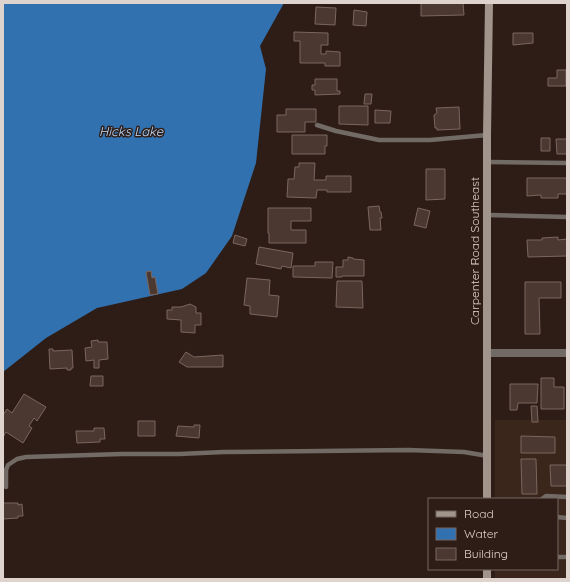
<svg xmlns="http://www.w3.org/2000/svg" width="570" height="582" viewBox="0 0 570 582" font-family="Quicksand,sans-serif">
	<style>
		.built { fill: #3b261c }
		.water { fill: #3271af }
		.building { fill: #4b3931; stroke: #7a665e }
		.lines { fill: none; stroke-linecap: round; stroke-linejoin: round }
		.lane { stroke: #726a65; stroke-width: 4.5 }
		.street { stroke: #726a65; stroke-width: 8 }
		.secondary { stroke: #a1948b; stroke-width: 8 }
		.labels { text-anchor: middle; stroke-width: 3; stroke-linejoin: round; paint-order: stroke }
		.street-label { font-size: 12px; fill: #dfd3ce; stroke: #2e1d16 }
		.water-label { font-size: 13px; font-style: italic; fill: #bbdafd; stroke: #2e1d16 }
	</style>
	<rect width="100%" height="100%" fill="#2e1d16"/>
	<path class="built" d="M495 420H567V579H495V569H557V499H495Z"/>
	<path class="water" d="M3 3H284L260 46 266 69 256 163 232 236 206 273 182 289 97 308 46 338 3 372Z"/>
	<path class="building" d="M421 3H463L464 15 421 16Z
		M316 7 336 8 335 25 315 24Z
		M354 10 367 12 366 26 353 25Z
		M294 32 328 33V45H321V54H326V51L340 52V66H325V63H300V41H294Z
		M513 33H533V43L513 45Z
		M557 70H566V86H548V78H557Z
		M315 79H337V91H340V94L315 95V90H312V85H315Z
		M365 94H372L371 104H364Z
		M339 106H368V125L339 124Z
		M459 107 460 129 437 130V128H435L434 115 437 113 436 108Z
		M286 109H316V122H305V132H277V115H286Z
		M375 110 391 111 390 123H375Z
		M292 135H327V146H325V154H292Z
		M541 138H550V151H541Z
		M556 139H567V154H557Z
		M299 163H315L314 180H326V176H351V192H327V190H317L316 198 287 197 288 179H294L295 167H299Z
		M426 169H445V199L426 200Z
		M527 178H567V194H558V198H541V195L527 196Z
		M379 206 380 212H381L382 218H380L381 230H370L368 207Z
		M268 208H311V221H291V230H306V243H269V233H268Z
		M418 208 430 211 426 228 414 225Z
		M235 235 247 239 245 246 233 243Z
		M558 237V240L567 239V256L528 257 527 240H542V238Z
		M259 247 293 253 291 268 282 266 281 269 256 264Z
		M348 257 353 258V259L364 260V276H342V277H336V267H343V260H348Z
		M315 262H333L332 278 293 277V266H315Z
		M151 271 152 278 155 277 158 294 150 295 146 272Z
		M247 278 270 280 269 295 279 296 277 317 250 314V306L244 305Z
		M337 281H362L363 308 336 307Z
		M525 282H561V298H539L540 334H525Z
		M190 304 196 307V313H201V325H195V333L181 332V320L167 319V310H172V307H181Z
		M98 340V342H107L108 359 99 360V368H94V360L86 361 85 348 92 347 91 341Z
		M49 349H53V351L72 350 73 368H71V370H67V368L50 369Z
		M186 352 194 357 223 355V367H187L179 362Z
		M91 376H103V386H90Z
		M541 378H554V387H564V409H541Z
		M510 384H538L537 403H518L517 410H510Z
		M24 394 46 407 37 421 34 418 29 426 32 428 23 443 6 432 3 437V415L7 409 12 413Z
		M531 406H537L538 422H532Z
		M138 421H155V436H138Z
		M194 425H200L199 438 176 436 178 426 194 427Z
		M94 428H104L105 439H100V442L77 443 76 431H94Z
		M521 436 555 437V453H521Z
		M521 459H536L537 494H522Z
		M550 465H567V486H551Z
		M3 503H18V505L22 504 23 516H18V518L3 519Z"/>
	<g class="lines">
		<path class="lane" d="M317 125 336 131 379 140H430L487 135
			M487 162 567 163
			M488 215 567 217
			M6 487V470L8 465 17 459 26 457 122 454H179L224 452 408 450 464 452 488 456
			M542 499 546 496 567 497
			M557 517 567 518
			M557 557H567"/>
		<path class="street" d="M488 353H567"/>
		<path class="secondary" d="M487 499V135L489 3
			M487 579V569"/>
	</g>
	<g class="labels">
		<g class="street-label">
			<text transform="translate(475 251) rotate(-90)" y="4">Carpenter Road Southeast</text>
		</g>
		<g class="water-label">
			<text x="131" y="136">Hicks Lake</text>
		</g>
	</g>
	<rect width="570" height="582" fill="none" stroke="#dfd3ce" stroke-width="8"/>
	<rect x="428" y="498" width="130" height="72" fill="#2e1d16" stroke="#756660"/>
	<rect x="436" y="511" width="20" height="6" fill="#a1948b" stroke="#756660"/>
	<text x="464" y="518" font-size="12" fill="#dfd3ce">Road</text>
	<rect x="436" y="528" width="20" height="12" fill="#3271af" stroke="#756660"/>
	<text x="464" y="538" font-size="12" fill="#dfd3ce">Water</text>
	<rect x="436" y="548" width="20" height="12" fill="#4b3931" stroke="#756660"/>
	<text x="464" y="558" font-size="12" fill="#dfd3ce">Building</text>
</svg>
